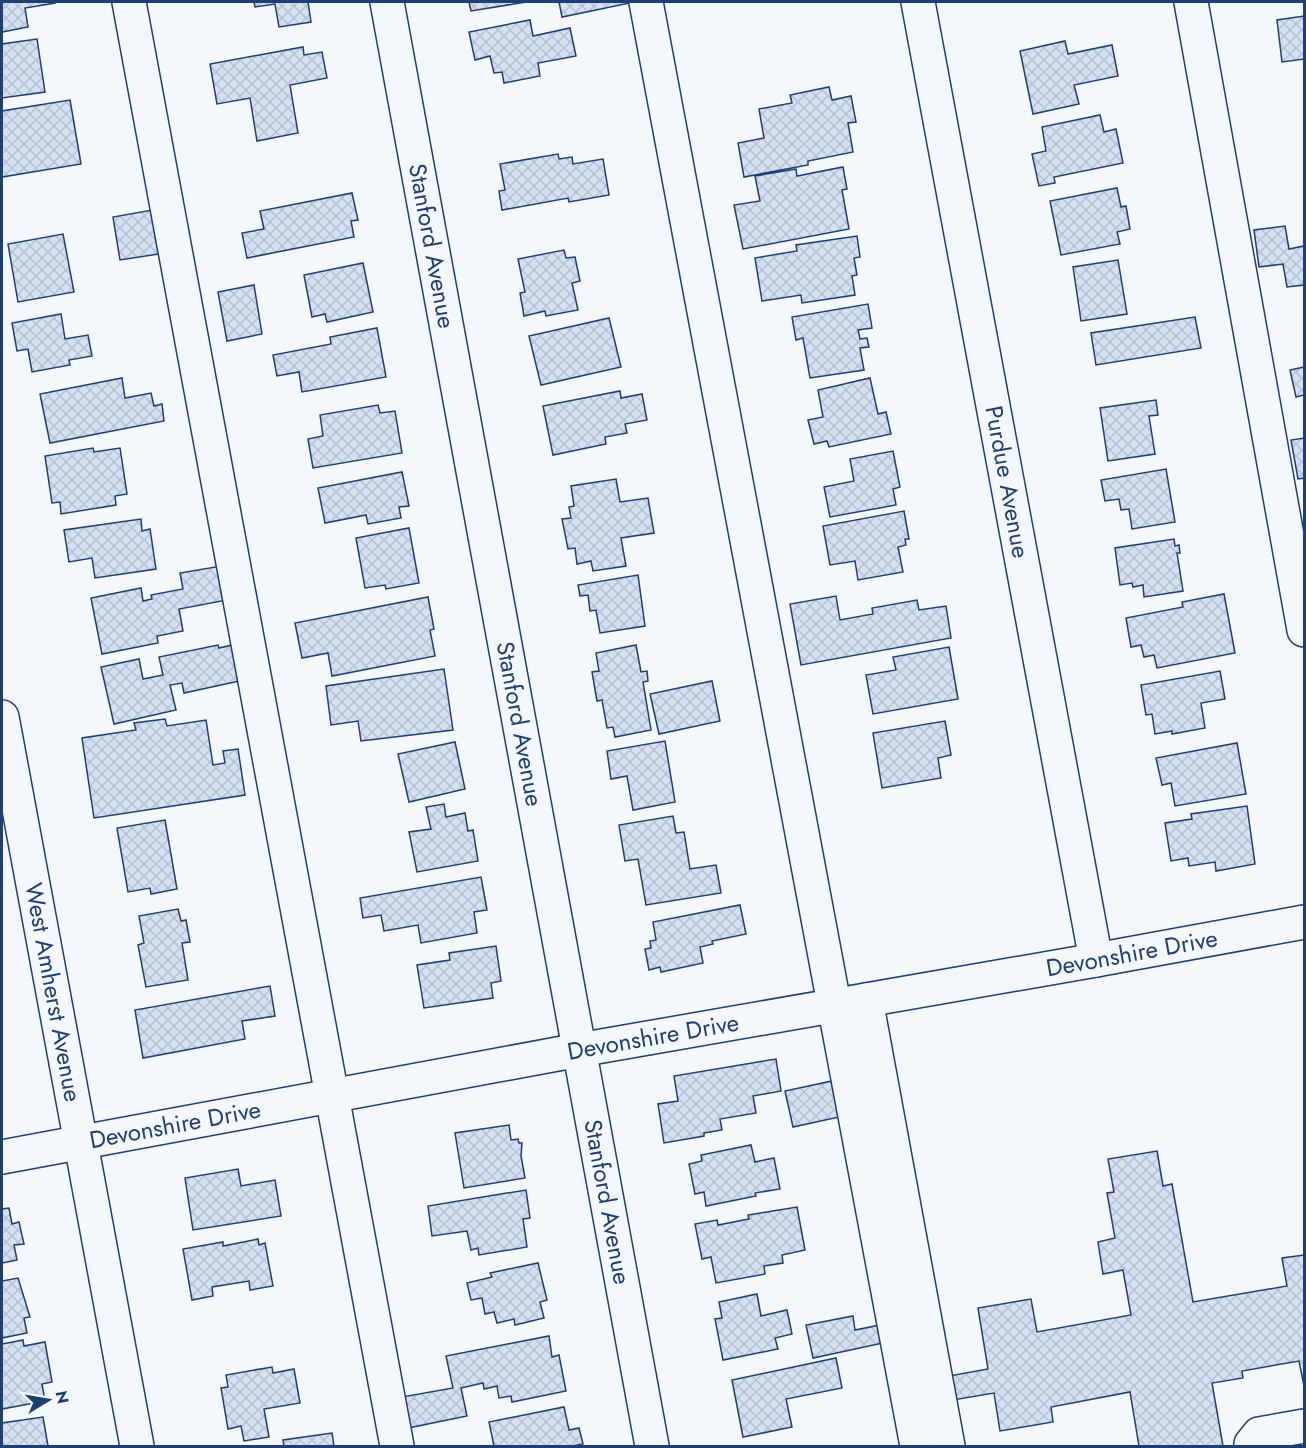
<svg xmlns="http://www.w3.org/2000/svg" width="1306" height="1448" viewBox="0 0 1306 1448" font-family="Jost,sans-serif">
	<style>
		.building { fill: url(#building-cross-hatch); stroke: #1d3f73; stroke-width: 1.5 }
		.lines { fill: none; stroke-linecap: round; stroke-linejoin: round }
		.minor-casing { stroke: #1d3f73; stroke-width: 36 }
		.minor { stroke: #f4f7fb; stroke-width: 33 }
		.labels { text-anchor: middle; stroke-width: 4.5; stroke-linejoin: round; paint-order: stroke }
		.street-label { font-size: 24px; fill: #1d3f73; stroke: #f4f7fb }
	</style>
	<defs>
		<pattern id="building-cross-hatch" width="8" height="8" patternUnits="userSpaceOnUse" patternTransform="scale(1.5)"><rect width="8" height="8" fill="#d5e0f0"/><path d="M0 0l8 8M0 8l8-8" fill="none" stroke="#b6c1d1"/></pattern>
	</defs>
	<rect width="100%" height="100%" fill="#f4f7fb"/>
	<path class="building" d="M2 2H55V3L25 8 28 27 2 32Z
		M254 2H308L311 22 279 27 275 4 255 7Z
		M469 2H526L471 11Z
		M559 2H630V3L562 17Z
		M1304 16V66V59L1282 62 1277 20Z
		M530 20 533 36 570 28 576 56 538 63 540 76 504 83 502 72 494 73 490 56 475 60 469 32Z
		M37 39 45 92 2 98V44Z
		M1065 41 1068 54 1112 45 1118 76 1074 85 1079 104 1033 114 1020 51Z
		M303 47 304 55 322 52 327 78 290 85 298 133 257 141 250 98 217 104 210 64Z
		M829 87 832 100 851 96 856 122 848 123 853 152 808 161V165L744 177 738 143 764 138 759 109 792 103 790 95Z
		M70 100 81 164 2 177V111Z
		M1100 115 1104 132 1116 129 1123 163 1054 177 1055 183 1039 186 1032 154 1046 151 1042 127Z
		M558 154 559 159 572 157 573 164 603 159 609 195 569 202 568 198 502 210 499 191 505 190 500 164Z
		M843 167 847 189 842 190 849 229 743 249 734 205 760 201 755 176 796 169 797 176Z
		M1117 188 1121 207 1126 206 1130 229 1117 232 1120 244 1061 255 1050 201Z
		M352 193 358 220 351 221 354 237 247 258 242 233 264 229 260 211Z
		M158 209 165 253 120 260 113 217Z
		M1285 226 1289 249 1304 246V285L1287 287 1283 264 1259 267 1254 230Z
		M63 234 74 292 18 302 8 244Z
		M857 236 860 257 854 258 857 275 852 276 855 295 802 303 801 295 762 301 755 258 797 251 796 245Z
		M564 250 566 258 575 257 580 281 572 283 578 310 546 316 545 311 524 316 520 293 525 292 518 259Z
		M1118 260 1127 314 1081 321 1073 267Z
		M363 263 373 312 327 322 325 314 312 317 304 275Z
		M254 285 262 334 227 341 218 292Z
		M868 304 872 328 858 330 860 339 867 338 869 347 860 348 864 370 810 378 803 338 796 340 792 317Z
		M61 314 65 339 88 335 92 356 69 360 70 365 32 372 28 349 17 351 12 323Z
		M1195 317 1201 348 1096 365 1091 333Z
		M609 318 621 367 541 385 529 336Z
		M377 328 386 377 302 392 299 372 277 376 273 355 331 344 330 337Z
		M1304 367V395L1296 397 1290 370Z
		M122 378 125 398 151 393 154 406 162 404 164 421 50 443 40 394Z
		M870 378 878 414 886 412 891 434 829 447 827 441 814 444 808 420 823 417 818 390Z
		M620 391 621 398 642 394 647 420 625 424 627 433 605 437 606 444 553 455 543 406Z
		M1156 400 1158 415 1149 416 1155 454 1108 461 1100 408Z
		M378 405 380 413 395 411 402 453 313 468 308 439 323 436 320 415Z
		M1304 438V478L1298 479 1291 440Z
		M93 448 94 452 120 448 127 494 115 496 116 505 61 514 60 502 52 503 45 456Z
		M893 451 900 487 893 489 896 505 830 517 824 487 854 481 850 459Z
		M1166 469 1175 522 1132 529 1129 509 1121 510 1119 499 1105 501 1101 480Z
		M402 472 409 506 399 507 401 518 368 524 366 515 325 523 318 488Z
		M616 479 620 502 648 498 654 533 621 538 626 566 593 571 591 561 577 564 575 548 568 549 562 519 571 518 569 507 574 506 571 486Z
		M904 511 909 539H905L906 545 898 547 903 572 858 580 855 561 830 565 823 526Z
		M141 519 142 531 150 529 156 569 95 578 92 558 69 562 64 530Z
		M409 528 419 583 386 589 385 585 365 588 356 538Z
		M1174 539 1175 546 1179 545 1180 553H1177L1183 591 1144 597 1143 585 1133 587 1132 583 1120 585 1115 548Z
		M221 566 227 600 179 609 183 631 157 636 158 643 102 654 91 598 141 588 143 601 152 599 151 595 183 589 180 573Z
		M638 575 645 626 600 633 596 610 590 611 588 595 580 596 578 585Z
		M1224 594 1235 653 1157 668 1154 655 1144 657 1141 645 1131 647 1126 618 1183 607 1182 602Z
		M836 596 840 620 873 614 872 608 917 600 919 610 946 606 951 638 801 665 790 604Z
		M428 597 434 629 430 630 435 656 332 676 328 653 302 658 295 623Z
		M237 644 244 680 184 693 182 683 170 685 176 710 114 724 101 667 139 659 143 679 163 675 159 657 218 645 219 648Z
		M636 645 641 672 647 671 648 681 643 682 651 730 615 737 613 727 607 728 602 700 597 701 592 672 599 671 596 653Z
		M949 647 958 699 873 714 866 675 896 670 893 657Z
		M444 669 453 730 361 741 358 721 331 725 326 686Z
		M1220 671 1225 699 1201 703 1205 728 1172 734V731L1155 734 1152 714 1146 715 1141 685Z
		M712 681 720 721 659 734 650 694Z
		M165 719 167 726 206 720 213 765 225 763 223 751 238 749 245 795 94 818 82 738 136 730 134 723Z
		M945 721 951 755 938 758 941 778 882 788 873 733Z
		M665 741 675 802 633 810 627 776 611 779 607 751Z
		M455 742 465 789 409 802 398 754Z
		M1237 743 1246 794 1175 806 1171 783 1162 785 1156 758Z
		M444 804 446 817 465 813 468 831 473 830 478 861 417 872 409 832 431 829 426 807Z
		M1247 806 1255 864 1216 871 1215 862 1189 866 1188 858 1171 861 1165 823 1192 819 1191 814Z
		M673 816 676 833 684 832 690 869 716 865 721 893 646 905 638 859 625 861 619 825Z
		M165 820 177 889 151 894 150 888 128 892 117 828Z
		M481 877 487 910 474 912 477 933 421 943 418 925 384 931 381 915 363 918 360 898Z
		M740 905 746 934 712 941 713 944 700 947 703 963 661 972 660 967 649 970 645 949 651 948 650 941 656 940 653 922Z
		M178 909 181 921 186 920 190 942 182 943 188 980 146 987 138 945 144 943 139 916Z
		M496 946 501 981 491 983 493 998 424 1008 417 965 450 960 449 953Z
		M270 986 275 1016 242 1021 245 1039 143 1058 135 1010Z
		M776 1059 781 1091 753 1096 756 1113 720 1119 722 1130 704 1133V1136L664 1143 658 1104 678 1101 674 1076Z
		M832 1081 839 1117 793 1127 785 1091Z
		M509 1125 511 1140 518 1139 519 1143H522L521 1156 525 1178 464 1188 455 1133Z
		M751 1145 755 1162 774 1158 780 1189 755 1193 756 1196 706 1206 704 1192 695 1194 689 1164 702 1161 701 1155Z
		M1157 1151 1163 1186 1172 1184 1193 1302 1287 1286 1282 1258 1304 1255V1386L1299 1361 1242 1371 1243 1378 1212 1383 1223 1446H1139L1130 1392 1051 1407 1053 1422 1000 1431 994 1393 953 1400 949 1376 988 1369 978 1308 1031 1299 1037 1332 1131 1315 1123 1270 1103 1274 1098 1242 1115 1238 1107 1193 1114 1192 1108 1159Z
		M238 1169 241 1186 275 1180 281 1216 193 1230 185 1178Z
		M526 1190 530 1218 523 1219 527 1247 479 1255 478 1248 471 1250 467 1231 432 1236 428 1206Z
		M797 1207 805 1250 782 1255 783 1263 764 1266 765 1274 716 1283 711 1257 702 1259 695 1224 717 1220 718 1225 749 1219 748 1215Z
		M9 1208 12 1224 19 1222 24 1244 14 1245 17 1260 2 1263V1209Z
		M258 1239 259 1245 265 1243 273 1286 250 1290 249 1281 212 1287 213 1296 192 1300 183 1249 223 1242V1246Z
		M538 1263 547 1300 540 1302 544 1318 515 1325 514 1319 497 1323 494 1312 485 1314 482 1298 471 1300 467 1283 492 1277 490 1273Z
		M18 1278 30 1317 24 1318 27 1333 2 1338V1281Z
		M757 1294 761 1316 787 1310 792 1334 775 1338 778 1349 723 1360 715 1319 722 1318 719 1302Z
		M853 1316 855 1330 880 1325 883 1343 813 1358 806 1325Z
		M549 1336 552 1357 559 1355 566 1391 512 1402 511 1396 499 1398 497 1386 484 1389 483 1383 461 1388 467 1416 408 1428 402 1397 453 1388 446 1356Z
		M23 1340 24 1346 45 1342 52 1382 42 1384 45 1401 2 1409V1344Z
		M836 1358 842 1388 786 1399 792 1427 743 1437 732 1380Z
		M272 1367 273 1373 294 1369 300 1403 264 1409 269 1437 244 1441 241 1426 228 1429 221 1388 228 1387 226 1375Z
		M564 1407 569 1430 579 1428 583 1444 572 1446H494L489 1422Z
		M43 1417 48 1446H2V1423Z
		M332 1433 334 1446H284L283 1440Z"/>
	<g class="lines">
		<g class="minor-casing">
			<g id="minor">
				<path d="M129 2 397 1446"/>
				<path id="s1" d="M387 2 652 1446"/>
				<path d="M646 2 917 1446"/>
				<path id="s2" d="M918 2 1096 960"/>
				<path d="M1191 2 1304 630"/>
				<path id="s3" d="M2 717 137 1446"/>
				<path d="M866 1000 948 1446"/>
				<path id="s4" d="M2 1157 579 1050 1096 960 1304 922"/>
				<path d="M1251 1446V1444L1259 1434 1304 1426"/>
			</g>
		</g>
		<use href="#minor" class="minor"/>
	</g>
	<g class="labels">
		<g class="street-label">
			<text dy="8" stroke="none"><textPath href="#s1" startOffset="248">Stanford Avenue</textPath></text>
			<text dy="8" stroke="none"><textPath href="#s2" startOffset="488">Purdue Avenue</textPath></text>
			<text dy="8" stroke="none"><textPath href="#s1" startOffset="734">Stanford Avenue</textPath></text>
			<text dy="8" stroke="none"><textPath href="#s4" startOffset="1148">Devonshire Drive</textPath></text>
			<text dy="8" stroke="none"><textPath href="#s3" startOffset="280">West Amherst Avenue</textPath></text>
			<text dy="8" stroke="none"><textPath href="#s4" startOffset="662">Devonshire Drive</textPath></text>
			<text dy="8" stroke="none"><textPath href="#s4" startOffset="176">Devonshire Drive</textPath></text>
			<text dy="8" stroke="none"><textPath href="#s1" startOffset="1220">Stanford Avenue</textPath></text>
		</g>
	</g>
	<rect width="1306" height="1448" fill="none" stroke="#1d3f73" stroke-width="6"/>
	<g transform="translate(48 1400) rotate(79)" stroke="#f4f7fb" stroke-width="4.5" paint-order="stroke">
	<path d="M0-4.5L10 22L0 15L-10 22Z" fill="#1d3f73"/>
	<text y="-9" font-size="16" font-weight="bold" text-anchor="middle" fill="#1d3f73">N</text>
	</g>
</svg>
